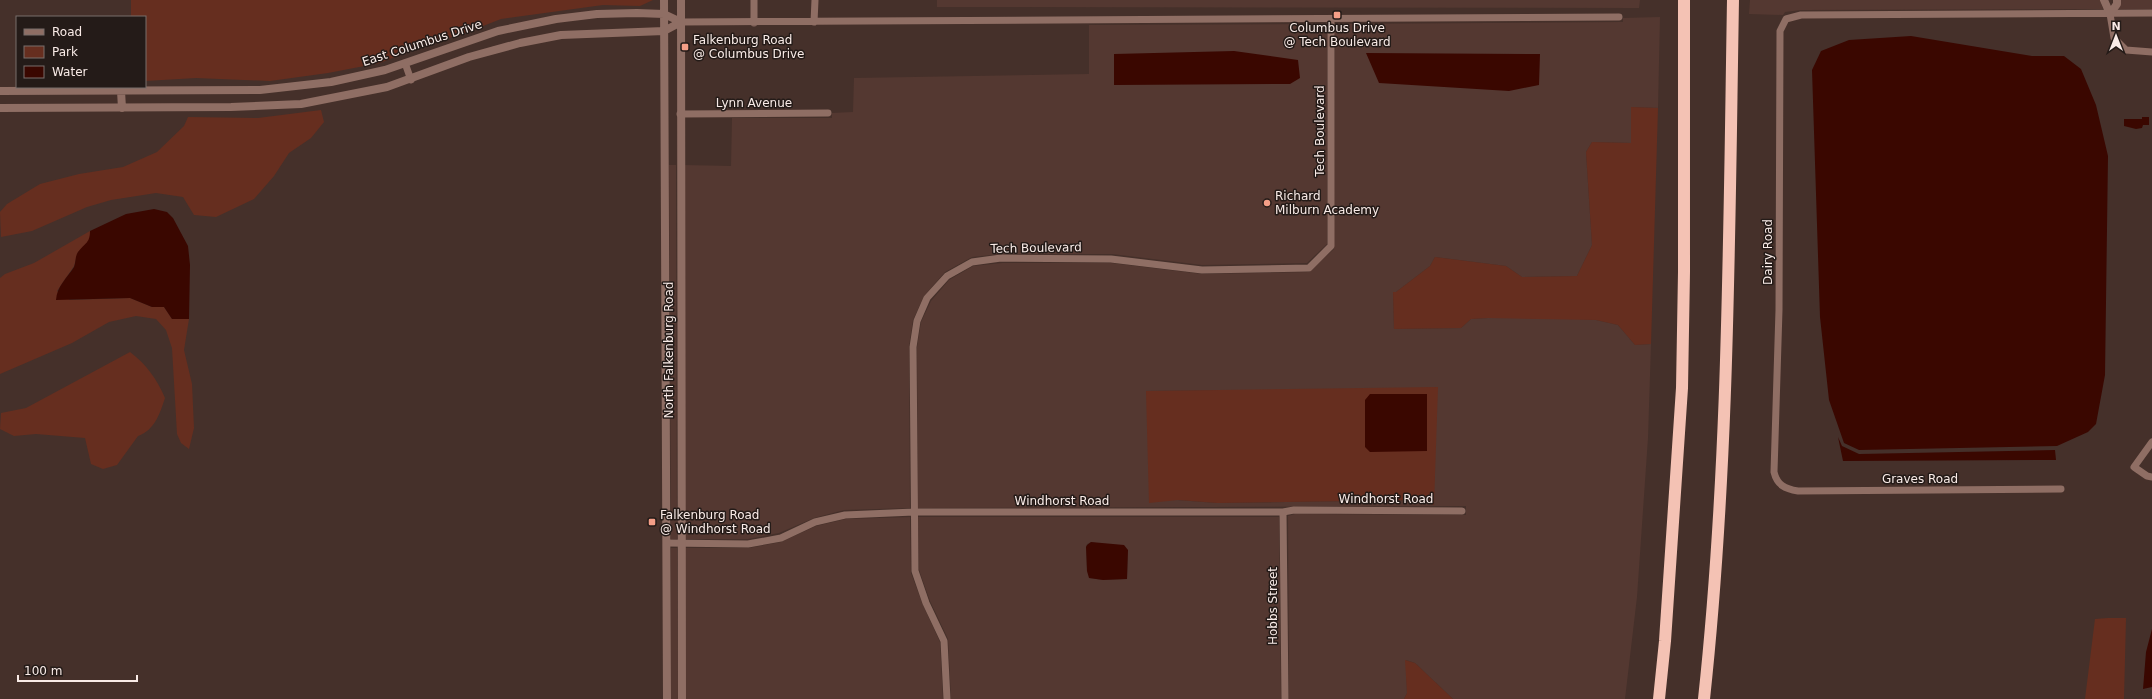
<svg xmlns="http://www.w3.org/2000/svg" width="2152" height="699" viewBox="0 0 2152 699" font-family="'DejaVu Sans',sans-serif">
	<style>
		.built { fill: #543831; fill-rule: evenodd }
		.green { fill: #662e1f }
		.water { fill: #3a0700 }
		.lines { fill: none; stroke-linecap: round; stroke-linejoin: round }
		.minor { stroke: #8f6e64; stroke-width: 7 }
		.tertiary { stroke: #8f6e64; stroke-width: 8 }
		.motorway { stroke: #f4c2b4; stroke-width: 12 }
		.poi-dot { fill: #f49e87; stroke: #241b18; stroke-width: 1.5 }
		.labels { text-anchor: middle; stroke-width: 3; stroke-linejoin: round; paint-order: stroke }
		.poi-label { font-size: 12px; fill: #f9ebe7; stroke: #241b18; text-anchor: start }
		.street-label { font-size: 12px; fill: #f9ebe7; stroke: #241b18 }
	</style>
	<rect width="100%" height="100%" fill="#45302a"/>
	<path class="built" d="M937 0H1640L1639 8 937 7Z
		M1750 0H2100L2103 9 1801 10 1785 12 1783 15 1749 14Z
		M2121 0H2152V9H2118Z
		M1660 17 1658 108 1631 107V143L1592 142 1586 152 1592 245 1577 276 1522 277 1506 266 1435 257 1430 266 1396 292H1393L1394 329 1461 328 1471 319 1488 318H1564L1596 320 1618 325 1635 345 1651 344 1648 438 1637 597 1625 699H1453L1415 663 1406 660 1407 693 1404 699H1289L1288 516 1295 514 1466 515V506L918 508 917 347 921 322 931 301 949 280 973 266 1002 263H1111L1202 274 1309 272 1334 249 1335 24 1623 22V18ZM1241 390 1434 504 1418 500 1217 503 1178 500 1146 391Z
		M1327 24V244L1307 263 1202 265 1112 254H1001L972 257 945 272 924 296 913 320 909 346 910 508 844 510 814 518 779 533 748 539H685L684 165 731 166 732 118H832V113L853 112 854 78 1089 74V25Z
		M669 165H676L677 539H671Z
		M910 517 911 573 923 605 940 642 943 699H686L685 548H749L781 542 816 526 846 519Z
		M918 517H1279L1281 699H951L948 639 930 601 919 570ZM1091 542 1128 550 1127 579 1103 580 1090 578 1087 571 1086 547 1087 544Z
		M671 548H677L678 699H671Z"/>
	<path class="green" d="M131 0H653L640 6 603 5 501 19 460 35 429 43 380 63 328 73 270 81 196 78 145 81V17H131Z
		M1631 107 1658 108 1651 344 1635 345 1618 325 1596 320 1488 318 1471 319 1461 328 1394 329 1393 292H1396L1430 266 1435 257 1506 266 1522 277 1577 276 1592 245 1586 152 1592 142 1631 143Z
		M321 110 324 122 311 138 289 153 274 176 254 199 216 217 194 215 183 197 156 193 111 200 87 207 32 231 1 237 0 212 7 204 40 184 79 174 123 167 157 152 184 126 188 117 258 118Z
		M90 231V239L87 245 78 252 74 266 57 291 70 300 130 298 152 307H164L172 319H189L184 350 192 384 194 428 189 449 181 443 177 434 172 348 166 330 156 319 136 316 109 322 72 343 0 374V278L5 274 34 263Z
		M130 352C146 364 157 379 165 398 160 413 155 430 138 436L117 465 103 469 91 464 85 438 36 434 14 436 0 429 1 413 26 408Z
		M1438 387 1434 505 1418 500 1217 503 1178 500 1149 503 1146 391Z
		M2108 618H2126L2124 699H2085L2095 619Z
		M1405 660 1415 663 1453 699H1404L1407 693Z"/>
	<path class="water" d="M1911 36 2032 56H2064L2081 69 2096 105 2108 156 2105 375 2096 424 2088 432 2057 446 1859 450 1844 443 1829 400 1820 317 1812 70 1821 51 1849 40Z
		M1234 51 1298 60 1300 78 1290 84 1114 85V54Z
		M1366 53 1540 54 1539 85 1509 91 1379 83Z
		M2142 117H2149V125H2143L2142 128 2136 129 2124 126V119H2142Z
		M154 209 167 212 173 218 188 246 190 265 189 319H172L164 307H152L130 298 56 300C57 286 67 278 74 267 76 262 75 256 78 252 85 243 90 243 90 231L126 214Z
		M1370 394H1427V451L1370 452 1365 447V400Z
		M1838 437 1842 446 1859 454 2055 450 2056 460 1843 461Z
		M1091 542 1124 545 1128 550 1127 579 1103 580 1089 578 1087 571 1086 547 1087 545Z
		M2152 629V687L2143 689 2146 652Z"/>
	<g class="lines">
		<path class="minor" d="M754 0V23
			M2110 14 2114 38 2126 50 2152 52
			M681 22 1619 17
			M814 22 815 0
			M405 63 411 80
			M680 114 828 113
			M2152 442 2134 467 2147 476 2152 477
			M2061 489 1798 491C1785 489 1777 485 1774 472L1779 310 1780 31 1786 19 1801 15 2152 13
			M1283 512 1285 699
			M667 543 748 544 781 538 815 522 845 515 914 512H1283L1294 510 1462 511
			M947 699 944 641 926 603 915 571 913 347 917 321 927 298 947 276 972 262 1001 258 1111 259 1202 270 1309 268 1331 246V19"/>
		<path class="tertiary" d="M664 0 667 699
			M681 0 682 699
			M2104 0 2110 14 2117 4V0
			M0 91 260 90 331 82 385 70 498 31 556 19 597 14 637 13 664 14 681 22
			M121 91 122 108
			M0 108 231 107 301 104 387 87 469 57 520 43 561 35 664 31 681 22"/>
		<path class="motorway" d="M1659 699 1665 641 1682 388 1684 272V0
			M1704 699C1729 467 1729 233 1733 0"/>
	</g>
	<g class="poi-dot">
		<rect x="1333" y="11" width="8" height="8" rx="2"/>
		<rect x="681" y="43" width="8" height="8" rx="2"/>
		<circle cx="1267" cy="203" r="4"/>
		<rect x="648" y="518" width="8" height="8" rx="2"/>
	</g>
	<g class="labels">
		<g class="poi-label">
			<text x="1337" y="32" text-anchor="middle">Columbus Drive<tspan x="1337" dy="14">@ Tech Boulevard</tspan></text>
			<text x="693" y="44">Falkenburg Road<tspan x="693" dy="14">@ Columbus Drive</tspan></text>
			<text x="1275" y="200">Richard<tspan x="1275" dy="14">Milburn Academy</tspan></text>
			<text x="660" y="519">Falkenburg Road<tspan x="660" dy="14">@ Windhorst Road</tspan></text>
		</g>
		<g class="street-label">
			<text transform="translate(422 43) rotate(-18)" y="4">East Columbus Drive</text>
			<text x="754" y="107">Lynn Avenue</text>
			<text transform="translate(1320 131) rotate(-90)" y="4">Tech Boulevard</text>
			<text transform="translate(1036 248) rotate(-1)" y="4">Tech Boulevard</text>
			<text transform="translate(1768 252) rotate(-90)" y="4">Dairy Road</text>
			<text transform="translate(669 350) rotate(-90)" y="4">North Falkenburg Road</text>
			<text x="1920" y="483">Graves Road</text>
			<text x="1386" y="503">Windhorst Road</text>
			<text x="1062" y="505">Windhorst Road</text>
			<text transform="translate(1273 606) rotate(-90)" y="4">Hobbs Street</text>
		</g>
	</g>
	<rect x="16" y="16" width="130" height="72" fill="#241b18" stroke="#796e6b"/>
	<rect x="24" y="29" width="20" height="6" fill="#8f6e64" stroke="#796e6b"/>
	<text x="52" y="36" font-size="12" fill="#f9ebe7">Road</text>
	<rect x="24" y="46" width="20" height="12" fill="#662e1f" stroke="#796e6b"/>
	<text x="52" y="56" font-size="12" fill="#f9ebe7">Park</text>
	<rect x="24" y="66" width="20" height="12" fill="#3a0700" stroke="#796e6b"/>
	<text x="52" y="76" font-size="12" fill="#f9ebe7">Water</text>
	<g transform="translate(2116 36)" stroke="#241b18" stroke-width="3" paint-order="stroke">
	<path d="M0-3L7 15L0 10L-7 15Z" fill="#f9ebe7"/>
	<text y="-6" font-size="11" font-weight="bold" text-anchor="middle" fill="#f9ebe7">N</text>
	</g>
	<path d="M18 675v6h119v-6" fill="none" stroke="#f9ebe7" stroke-width="2"/>
	<text x="24" y="675" font-size="12" fill="#f9ebe7" stroke="#241b18" stroke-width="3" paint-order="stroke">100 m</text>
</svg>
